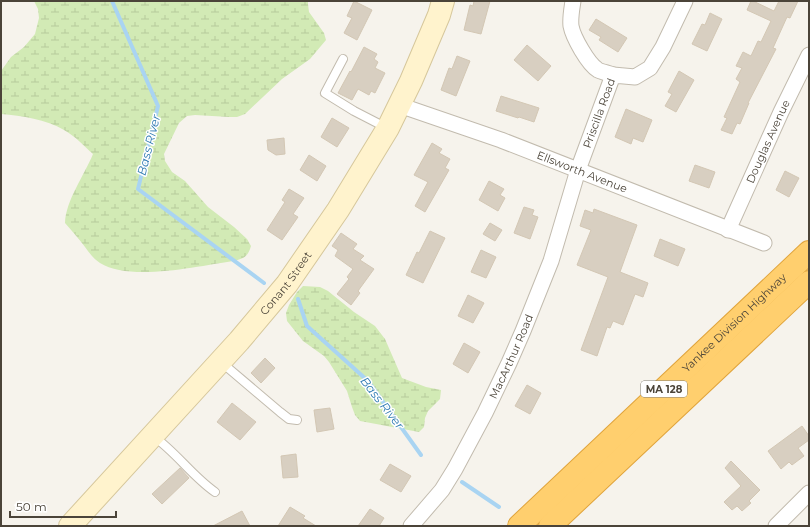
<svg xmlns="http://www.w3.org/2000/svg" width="810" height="527" viewBox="0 0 810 527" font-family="Montserrat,sans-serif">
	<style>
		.wetland { fill: url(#wetland-marsh) }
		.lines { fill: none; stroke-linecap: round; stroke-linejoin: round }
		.stream { stroke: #a9d4f2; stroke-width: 4 }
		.building { fill: #d8cfc1; stroke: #d3c7b4 }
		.lane-casing { stroke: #c2bbae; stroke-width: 10 }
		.street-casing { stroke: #c2bbae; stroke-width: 17 }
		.secondary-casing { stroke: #d6c79b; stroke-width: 24 }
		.highway-casing { stroke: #e0a43c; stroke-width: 24 }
		.lane { stroke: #fff; stroke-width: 8 }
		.street { stroke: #fff; stroke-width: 15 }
		.secondary { stroke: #fff3cd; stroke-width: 22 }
		.highway { stroke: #ffcf6e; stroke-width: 22 }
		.labels { text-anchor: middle; stroke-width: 3; stroke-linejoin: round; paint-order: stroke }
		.shield { fill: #fff; stroke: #817c74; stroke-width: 1 }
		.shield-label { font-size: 10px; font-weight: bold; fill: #4b4439 }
		.street-label { font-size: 11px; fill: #4b4439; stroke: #fff }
		.water-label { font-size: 12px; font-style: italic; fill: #2e7ab2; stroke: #fff }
	</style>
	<defs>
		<pattern id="wetland-marsh" width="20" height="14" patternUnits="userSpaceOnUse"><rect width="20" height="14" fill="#d2eab5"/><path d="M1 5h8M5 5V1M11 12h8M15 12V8" fill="none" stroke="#b6ca9c"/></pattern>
	</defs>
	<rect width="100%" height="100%" fill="#f6f3ec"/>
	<path class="wetland" d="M34 1H308V4L309 12 324 33 326 40 310 59 282 79 245 114 237 117H229L195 115 187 116 179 123 164 154 165 161 172 172 185 181 208 207 234 227 247 239 251 246C248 257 243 259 233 261 199 266 130 282 100 263 94 259 89 253 85 247 79 239 72 231 65 223 66 200 84 176 93 154 84 146 75 136 64 130 46 119 22 116 1 114V71L11 57 24 47 35 34 39 18 38 9Z
		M303 286 320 287 328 291 354 312 375 326 385 339 402 378 426 387 441 390 440 399 428 411 425 418 424 427 419 432 360 421 355 415 352 407 347 391 329 362 324 356 303 341 287 321 286 313 289 305 297 292Z"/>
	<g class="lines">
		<path class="stream" d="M112 1 158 106 138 189 264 283
			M298 299 307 326 368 381 421 455
			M462 482 499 507"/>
	</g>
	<path class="building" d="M354 1 372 10 357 40 344 33 352 18 347 16Z
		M474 1H490L481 34 464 30 470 5 473 6Z
		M751 1H753L774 11 779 1H798L790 18 787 17 773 48 776 49 748 103H749L740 124 737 123 732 134 721 130 727 118 724 117 740 82 736 79 742 68 736 66 743 52 751 56 758 41 761 42 771 21 747 10Z
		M710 13 722 19 707 51 692 44 702 24 705 25Z
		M596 19 627 38 618 52 599 40 601 37 589 30Z
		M527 45 551 66 538 81 514 60Z
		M364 47 377 54 374 59 378 62 375 68 385 73 375 93 371 91 369 95 358 89 352 100 338 93 350 71 351 72Z
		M457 56 470 61 456 96 441 90 449 68 452 69Z
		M679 71 694 80 676 112 665 106 672 94 668 92Z
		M501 96 539 108 534 122 519 117 518 118 496 111Z
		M626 109 652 120 643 142 633 138 631 144 615 137Z
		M332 118 349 128 337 147 321 137Z
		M284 138 285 154 276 155 268 150 267 140Z
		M432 143 442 149 439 153 450 159 445 168 449 170 425 212 415 206 428 182 414 175Z
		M309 155 326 166 317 181 300 170Z
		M695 165 715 172 709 188 689 181Z
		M785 171 799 178 789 197 776 190Z
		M489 181 504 189 500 195 505 198 498 211 479 200Z
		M289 189 304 198 293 214 298 217 282 240 267 230 285 202 282 200Z
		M524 207 534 210 532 215 538 217 530 239 514 233Z
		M594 209 637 225 620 272 648 283 643 297 635 294 623 325 613 321 610 328 607 327 597 356 581 350 608 277 577 265 591 230 580 226 585 210 593 213Z
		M490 223 502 230 495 241 483 234Z
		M430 231 445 238 423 283 406 275 417 252 419 253Z
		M341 233 357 244 353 249 364 256 360 260 374 269 358 291 360 293 351 305 337 294 349 279 347 277 353 269 335 256 338 250 332 246Z
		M660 239 685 249 678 266 654 256Z
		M481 250 496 257 486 278 471 272Z
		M468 295 484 303 473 323 458 316Z
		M464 343 480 352 468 373 453 364Z
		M265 358 275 368 261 383 251 373Z
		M527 385 541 393 530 414 515 406Z
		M232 403 256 422 240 440 217 422Z
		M330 408 334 429 317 432 314 410Z
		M802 426 809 436V440L798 448 804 456 792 465 789 462 781 469 768 451Z
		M296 454 298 477 283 478 281 456Z
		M731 461 760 490 749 501 751 503 742 511 737 506 732 510 724 502 741 486 725 468Z
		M390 464 411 476 401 492 380 480Z
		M180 468 189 478 162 504 152 494Z
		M290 507 305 516 303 518 316 526H278Z
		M370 509 384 518 379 526H358Z
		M242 511 250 526H213Z"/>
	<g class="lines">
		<g class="lane-casing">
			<path id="lane" d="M343 59 325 93 354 111 387 128
				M221 362 280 412 289 419 297 420
				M153 436C176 452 192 476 215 492"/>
		</g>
		<g class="street-casing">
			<g id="street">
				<path d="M573 1C572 8 570 18 571 26 573 37 588 64 598 70 602 72 608 73 613 75"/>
				<path id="s1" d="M399 105 501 140 764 243"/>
				<path id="s2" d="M728 230 781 112 809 55"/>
				<path id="s3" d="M411 526 442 490 455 469 485 413 509 363 523 331 551 261 578 170 613 75 635 77 650 68 663 47 685 1"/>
				<path d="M776 526 809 493"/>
			</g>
		</g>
		<g class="secondary-casing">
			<g id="secondary">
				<path id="s4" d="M70 526 239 341 287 284 338 210 388 128 411 81 439 15 443 1"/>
			</g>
		</g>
		<g class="highway-casing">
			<g id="highway">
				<path id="s5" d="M519 526 809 252"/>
				<path d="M550 526 809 282"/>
			</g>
		</g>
		<use href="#lane" class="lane"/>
		<use href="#street" class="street"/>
		<use href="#secondary" class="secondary"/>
		<use href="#highway" class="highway"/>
	</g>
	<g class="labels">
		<rect class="shield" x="641" y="381" width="46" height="16" rx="3"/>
		<g class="shield-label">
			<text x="664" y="393">MA 128</text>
		</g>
		<g class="street-label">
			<text dy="4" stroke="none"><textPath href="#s3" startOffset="457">Priscilla Road</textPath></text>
			<text dy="4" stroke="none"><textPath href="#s2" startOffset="97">Douglas Avenue</textPath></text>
			<text dy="4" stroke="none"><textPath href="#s1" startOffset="195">Ellsworth Avenue</textPath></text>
			<text dy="4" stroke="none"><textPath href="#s4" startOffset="325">Conant Street</textPath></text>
			<text dy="4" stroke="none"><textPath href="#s5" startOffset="296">Yankee Division Highway</textPath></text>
			<text dy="4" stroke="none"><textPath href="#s3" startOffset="198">MacArthur Road</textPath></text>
		</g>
		<g class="water-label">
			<text transform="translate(149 145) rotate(-76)" y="4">Bass River</text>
			<text transform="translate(382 403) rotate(52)" y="4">Bass River</text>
		</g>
	</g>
	<rect width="810" height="527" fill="none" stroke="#4b4439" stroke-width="4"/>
	<path d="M10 511v6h106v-6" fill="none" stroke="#4b4439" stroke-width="2"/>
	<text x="16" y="511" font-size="12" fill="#4b4439" stroke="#ffffff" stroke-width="3" paint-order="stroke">50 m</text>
</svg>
